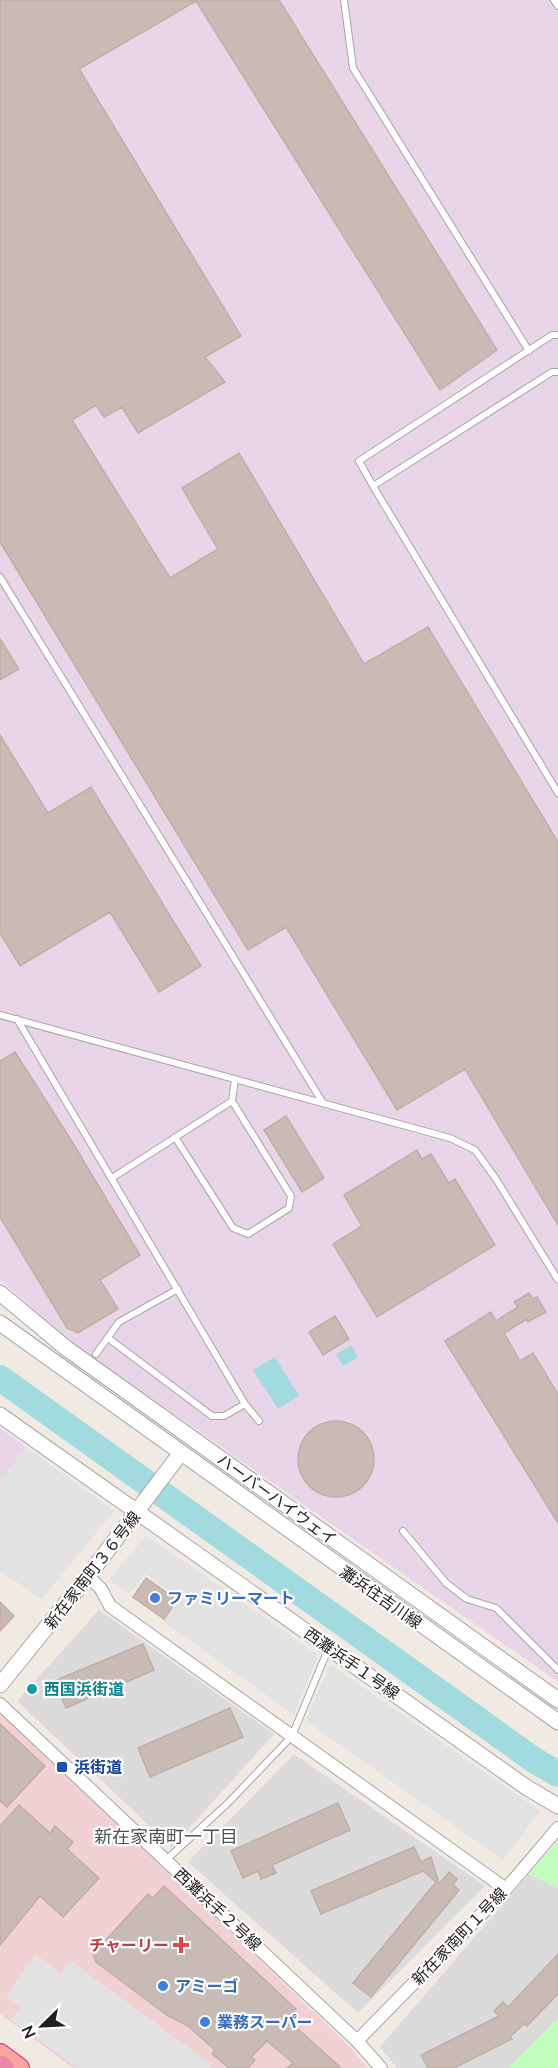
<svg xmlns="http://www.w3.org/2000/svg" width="558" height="2068" viewBox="0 0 558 2068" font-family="Mulish,'Noto Sans JP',sans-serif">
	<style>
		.residential { fill: #dcdbdb }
		.commercial { fill: #f2d1d5 }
		.industrial { fill: #e9d5e8 }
		.park { fill: #c1fdbd }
		.parking { fill: #e2e2e2 }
		.water { fill: #a1dbe0 }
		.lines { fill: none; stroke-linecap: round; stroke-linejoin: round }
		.river { stroke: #a1dbe0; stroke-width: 26 }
		.building { fill: #c8bbb6; stroke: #c2ada5; stroke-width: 1.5 }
		.service-casing { stroke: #a5a5a5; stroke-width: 8 }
		.minor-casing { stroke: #a5a5a5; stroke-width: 14 }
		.tertiary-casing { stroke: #a5a5a5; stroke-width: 17 }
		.trunk-casing { stroke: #e6187d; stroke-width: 22 }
		.motorway-casing { stroke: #e6187d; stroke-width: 23 }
		.service { stroke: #fff; stroke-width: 6 }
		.minor { stroke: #fff; stroke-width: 12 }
		.tertiary { stroke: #fff; stroke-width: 15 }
		.trunk { stroke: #f6a5a0; stroke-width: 20 }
		.motorway { stroke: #ec86a8; stroke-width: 21 }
		.shop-dot { fill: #3f7fe0; stroke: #fff; stroke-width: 2 }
		.culture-dot { fill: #0f9aa8; stroke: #fff; stroke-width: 2 }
		.transit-dot { fill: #1a4fb4; stroke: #fff; stroke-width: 2 }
		.health-dot { fill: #e0444e; stroke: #fff; stroke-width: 2 }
		.labels { text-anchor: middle; stroke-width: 4.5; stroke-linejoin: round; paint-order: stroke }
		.street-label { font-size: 16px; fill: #1e1e1e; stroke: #fff }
		.shop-label { font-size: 16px; font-weight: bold; fill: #366cbe; stroke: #fff; text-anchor: start }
		.culture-label { font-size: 16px; font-weight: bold; fill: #0d838f; stroke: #fff; text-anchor: start }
		.transit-label { font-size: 16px; font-weight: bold; fill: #164399; stroke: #fff; text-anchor: start }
		.health-label { font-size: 16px; font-weight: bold; fill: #be3a42; stroke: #fff; text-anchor: end }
		.neighbourhood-label { font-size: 18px; fill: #515151; stroke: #fff }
	</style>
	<rect width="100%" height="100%" fill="#f0eae3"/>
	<path class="residential" d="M99 1610 274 1734 172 1847 17 1701Z
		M294 1754 485 1886 358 2013 188 1862Z
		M529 1874 558 1888V2018L509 2068H397L380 2047Z"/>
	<path class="commercial" d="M3 1713 349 2046 368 2068H73L0 2014V1716Z"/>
	<path class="industrial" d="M0 0H558V1682L62 1336 0 1279Z
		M0 1428 26 1447 0 1481Z"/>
	<path class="park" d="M558 1841V1888L529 1874Z
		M558 2018V2068H509Z"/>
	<path class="parking" d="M26 1447 114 1511 42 1599 0 1571V1481Z
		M146 1535 318 1655 294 1715 163 1621 179 1598 145 1574 129 1594 109 1580Z
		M330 1664 540 1811 503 1860 306 1721Z
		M36 1954 61 1973 71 1961 212 2065 210 2068H77L11 2019 21 2007 6 1996Z"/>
	<path class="water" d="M351 1345 358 1357 343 1366 336 1354Z
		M275 1357 299 1396 278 1409 253 1370Z"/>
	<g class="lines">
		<path class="river" d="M0 1378 534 1760 558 1774"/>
	</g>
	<path class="building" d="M0 0H279L497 350 440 390 196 1 79 69 241 336 205 357 225 382 138 433 122 407 104 417 96 405 72 420 170 578 218 549 182 488 239 453 364 664 428 627 558 842V1225L465 1069 397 1110 286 927 248 950 0 542Z
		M0 639 19 669 0 680Z
		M0 735 48 813 91 787 201 966 159 992 110 912 20 966 0 933Z
		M15 1052 71 1140 140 1255 100 1280 118 1309 78 1333 67 1328 0 1217V1061Z
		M286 1116 324 1178 302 1192 264 1130Z
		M417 1150 422 1159 431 1154 449 1183 455 1179 495 1245 377 1317 333 1244 362 1226 344 1195Z
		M529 1293 533 1299 537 1297 546 1312 528 1322 527 1319 504 1333 520 1361 533 1353 558 1394V1523L445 1341 491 1312 496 1321 518 1307 514 1302Z
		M335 1316 349 1339 323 1355 309 1332Z
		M298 1459a38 38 0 1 1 76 0a38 38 0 1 1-76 0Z
		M146 1578 177 1600 164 1619 133 1597Z
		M0 1602 14 1616 0 1631Z
		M143 1644 154 1670 66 1708 54 1681Z
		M230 1708 243 1737 150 1777 138 1748Z
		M0 1724 45 1766 7 1807 0 1801Z
		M338 1803 350 1830 272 1865 276 1873 261 1879 258 1871 243 1878 231 1851Z
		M19 1805 50 1833 55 1826 73 1842 67 1849 99 1878 63 1917 40 1896 0 1945V1826Z
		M414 1847 421 1862 431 1857 439 1884 449 1872 457 1879 453 1885 459 1890 371 1997 353 1983 436 1882 423 1871 321 1914 311 1891Z
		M164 1886 296 2009 287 2019 341 2068H287L293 2063 267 2041 251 2057 255 2060 248 2068H229L212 2054 215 2050 188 2026 167 2015 96 1962 93 1954 148 1894 153 1898Z
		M558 1954V1994L527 2026 525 2023 511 2036 512 2039 454 2068H428L421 2055 499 2016 494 2011 503 2002 508 2007Z"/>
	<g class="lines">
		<g class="service-casing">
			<path id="service" d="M344 0 353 68 529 351
				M554 0 558 6
				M558 372H552L373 486 558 793
				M373 486 359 461 552 335H558
				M0 577 323 1103
				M0 1015 450 1138 475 1150 496 1179 558 1280
				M17 1019 245 1404 259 1421
				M175 1137 233 1228 248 1234 289 1208 291 1196 232 1101 235 1079
				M112 1178 232 1101
				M108 1338 212 1416H224L245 1404
				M96 1354 119 1322 178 1289
				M403 1531 446 1583 467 1599 496 1608 558 1670
				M166 1860 228 1803 292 1736 329 1647"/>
		</g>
		<g class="minor-casing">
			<path id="minor" d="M88 1576 101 1589 110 1606 506 1889
				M0 1704 357 2041 381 2068
				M357 2041 506 1889 558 1828"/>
		</g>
		<g class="tertiary-casing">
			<path id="tertiary" d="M0 1293 66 1348 558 1700
				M0 1323 558 1722
				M0 1415 526 1787 558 1806
				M0 1685 88 1576 180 1454"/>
		</g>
		<g class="trunk-casing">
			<path id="trunk" d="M0 2054 19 2068"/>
		</g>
		<g class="motorway-casing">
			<path id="motorway" d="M0 2066 3 2068"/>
		</g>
		<use href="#service" class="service"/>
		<use href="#minor" class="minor"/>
		<use href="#tertiary" class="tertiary"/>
		<use href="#trunk" class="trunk"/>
		<use href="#motorway" class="motorway"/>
	</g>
	<g class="shop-dot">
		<circle cx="155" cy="1598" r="6"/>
		<circle cx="163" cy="1986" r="6"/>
		<circle cx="205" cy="2022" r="6"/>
	</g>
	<circle class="culture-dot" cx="32" cy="1689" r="6"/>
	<rect class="transit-dot" x="56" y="1761" width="12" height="12" rx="3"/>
	<path class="health-dot" d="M178 1936h6v6h6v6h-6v6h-6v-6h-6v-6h6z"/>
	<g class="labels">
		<g class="street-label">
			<text transform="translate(277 1499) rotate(36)" y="6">ハーバーハイウェイ</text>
			<text transform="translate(92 1570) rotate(-52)" y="6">新在家南町３６号線</text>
			<text transform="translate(381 1597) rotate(35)" y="6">灘浜住吉川線</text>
			<text transform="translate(352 1663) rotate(35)" y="6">西灘浜手１号線</text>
			<text transform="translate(218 1909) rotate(43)" y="6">西灘浜手２号線</text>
			<text transform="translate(459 1936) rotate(-46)" y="6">新在家南町１号線</text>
		</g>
		<g class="shop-label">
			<text x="167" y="1604">ファミリーマート</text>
			<text x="175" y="1992">アミーゴ</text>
			<text x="217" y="2028">業務スーパー</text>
		</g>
		<g class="culture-label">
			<text x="44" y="1695">西国浜街道</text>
		</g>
		<g class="transit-label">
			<text x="74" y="1773">浜街道</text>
		</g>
		<g class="health-label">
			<text x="169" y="1951">チャーリー</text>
		</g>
		<g class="neighbourhood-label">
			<text x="166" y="1843">新在家南町一丁目</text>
		</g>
	</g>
	<g transform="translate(42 2026) rotate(246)" stroke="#ffffff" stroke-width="4.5" paint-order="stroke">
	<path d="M0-4.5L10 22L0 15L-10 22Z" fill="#1e1e1e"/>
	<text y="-9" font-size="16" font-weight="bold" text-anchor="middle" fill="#1e1e1e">N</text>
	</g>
</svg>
